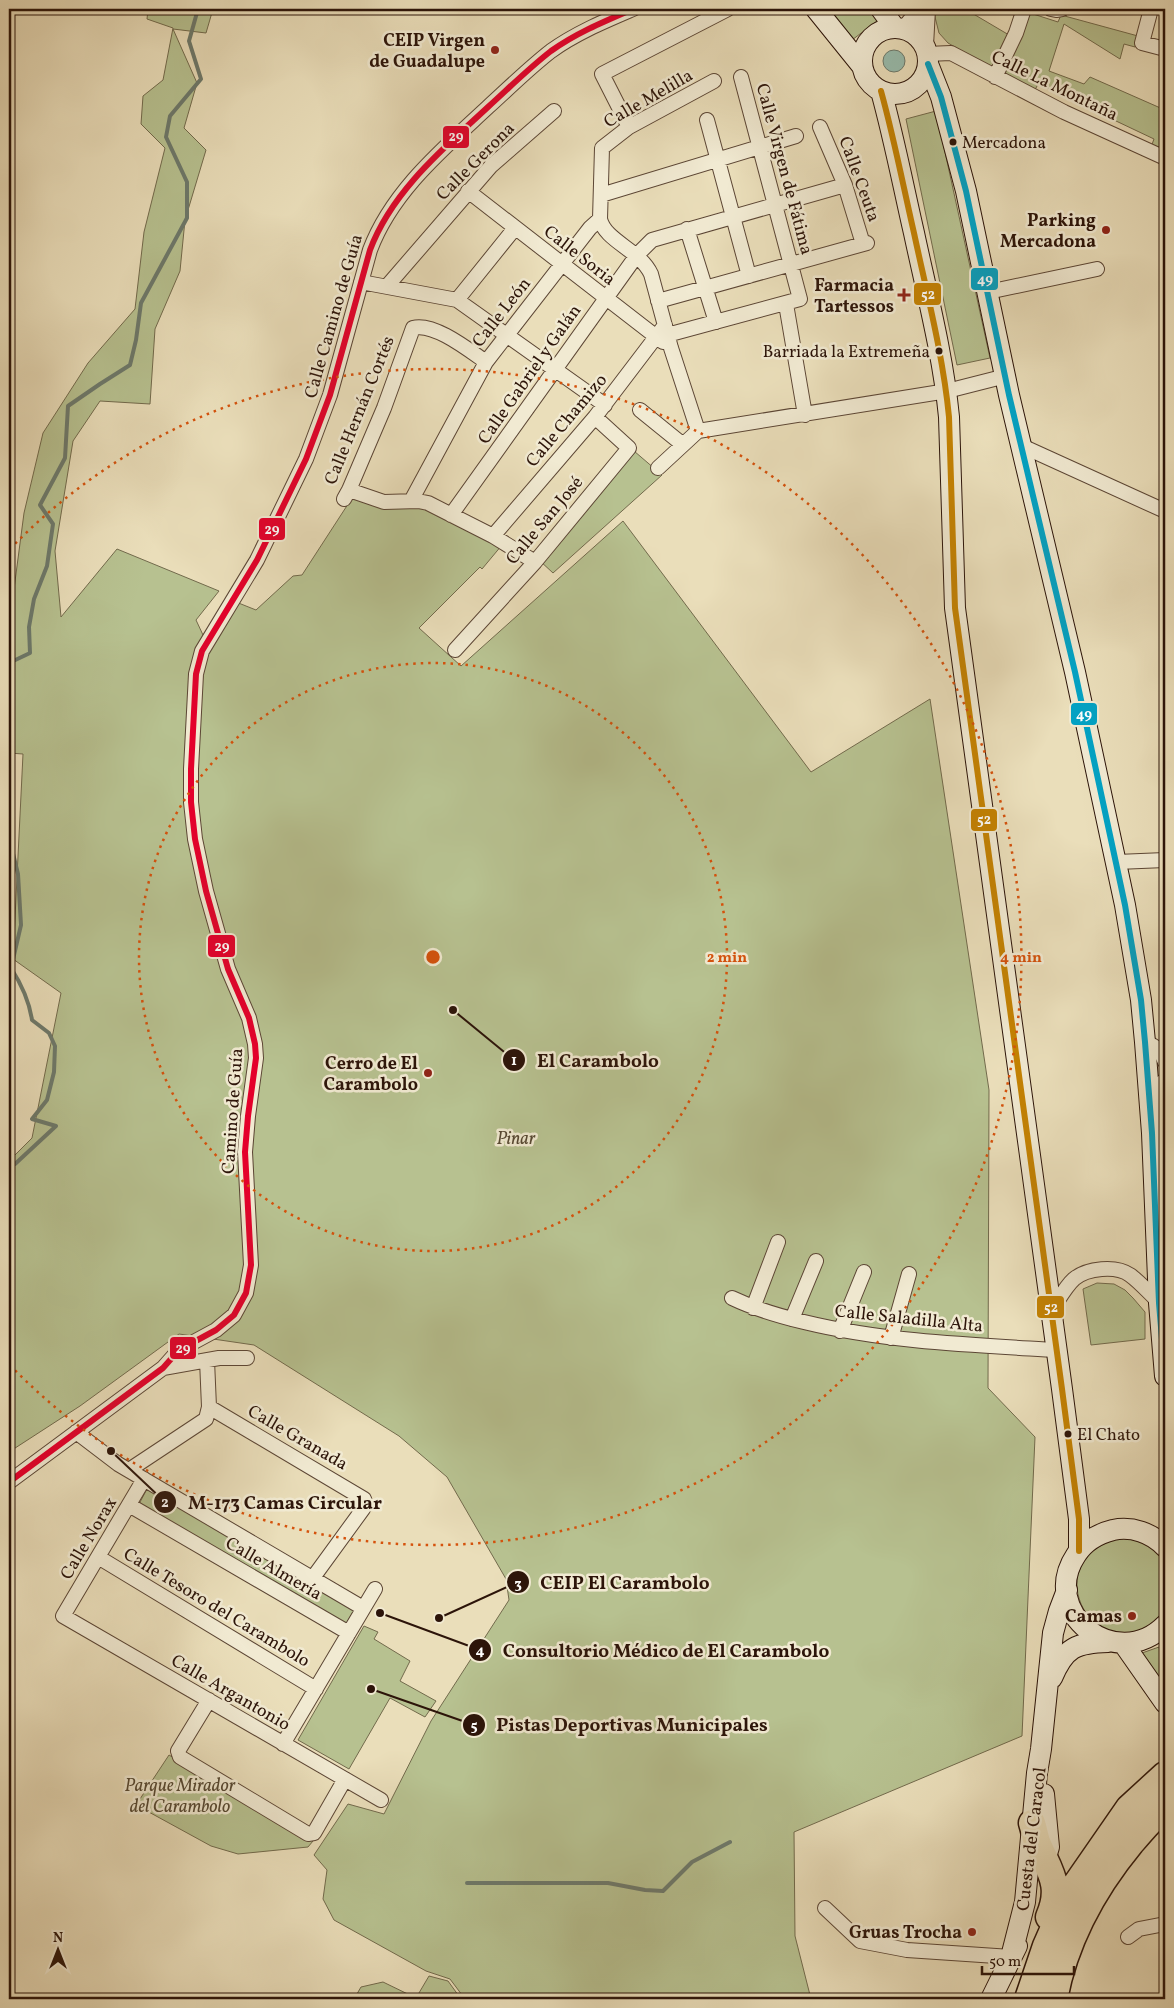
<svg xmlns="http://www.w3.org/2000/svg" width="1174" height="2008" viewBox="0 0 1174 2008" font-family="Vollkorn,serif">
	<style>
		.green { fill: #b7c190; stroke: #726a4c }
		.water { fill: #98bcad; stroke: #6d796b }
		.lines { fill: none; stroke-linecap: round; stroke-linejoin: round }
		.stream { stroke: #6d796b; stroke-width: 4 }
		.minor-casing { stroke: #5c4635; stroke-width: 16 }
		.tertiary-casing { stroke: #5c4635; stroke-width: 20 }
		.secondary-casing { stroke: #2c1409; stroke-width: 22 }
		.motorway-casing { stroke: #2c1409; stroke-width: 29 }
		.minor { stroke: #f1ead2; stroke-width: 14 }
		.tertiary { stroke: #f1ead2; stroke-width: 18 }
		.secondary { stroke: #f1ead2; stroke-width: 20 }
		.motorway { stroke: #eadeba; stroke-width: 26 }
		.bus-1-casing { stroke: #f1ead2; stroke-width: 10 }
		.bus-2-casing { stroke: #f1ead2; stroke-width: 10 }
		.bus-3-casing { stroke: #f1ead2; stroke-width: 10 }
		.bus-1 { stroke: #c48202; stroke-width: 6 }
		.bus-2 { stroke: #02a2c4; stroke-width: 6 }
		.bus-3 { stroke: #e4002b; stroke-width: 6 }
		.ring { fill: none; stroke: #d5520c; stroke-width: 2.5; stroke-dasharray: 2.5 5 }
		.poi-dot { fill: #8f2418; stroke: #f1ead2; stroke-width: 2 }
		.bus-dot { fill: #2c1409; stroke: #f1ead2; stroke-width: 2 }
		.labels { text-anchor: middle; stroke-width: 5; stroke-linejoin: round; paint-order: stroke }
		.bus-label { font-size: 17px; fill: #2c1409; stroke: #f1ead2; text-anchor: start }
		.poi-label { font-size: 18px; font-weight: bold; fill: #2c1409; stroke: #f1ead2; text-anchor: end }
		.street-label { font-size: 18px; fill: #2c1409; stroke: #f1ead2 }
		.park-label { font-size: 18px; font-style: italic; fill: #564832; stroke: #f1ead2 }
		.centre { fill: #d5520c; stroke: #f1ead2; stroke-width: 2.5 }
		.ring-label { font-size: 15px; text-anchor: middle; font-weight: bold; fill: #d5520c; stroke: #f1ead2; stroke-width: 5; stroke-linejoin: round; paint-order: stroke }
		.leader { fill: none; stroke: #2c1409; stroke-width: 2 }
		.callout-dot { fill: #2c1409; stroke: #f1ead2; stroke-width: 2 }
		.mark-label { font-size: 15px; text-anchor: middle; font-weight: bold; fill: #fff }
		.callout-label { font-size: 19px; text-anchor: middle; font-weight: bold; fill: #2c1409; stroke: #f1ead2; stroke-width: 5; stroke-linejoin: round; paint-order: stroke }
		.line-badge { stroke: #f1ead2; stroke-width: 2 }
		.badge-label { font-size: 14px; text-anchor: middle; font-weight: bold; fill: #fff }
	</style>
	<rect width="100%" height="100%" fill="#eadeba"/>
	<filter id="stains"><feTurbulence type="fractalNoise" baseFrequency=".004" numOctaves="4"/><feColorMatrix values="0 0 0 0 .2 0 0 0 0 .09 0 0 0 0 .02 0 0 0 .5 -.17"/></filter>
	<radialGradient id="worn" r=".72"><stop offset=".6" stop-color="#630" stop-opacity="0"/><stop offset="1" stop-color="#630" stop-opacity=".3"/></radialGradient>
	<path class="green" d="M148 9H213L206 33 173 29 197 83 184 128 206 150 185 220 180 271 155 329 150 404 100 401 73 441 55 551 61 617 117 549 219 591 196 620 203 635 214 634 231 600 256 610 293 576 302 575 352 498 421 508 455 521 502 545 482 569 480 567 419 628 461 666 623 521 811 772 930 699 989 1090 988 1388 1035 1437 1022 1736 794 1832 795 1936 811 1999H465L450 1979 426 1971 334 1920 323 1899 327 1870 314 1855 348 1804 384 1814 431 1721 509 1600 506 1579 447 1477 399 1436 254 1345 179 1334 80 1406 9 1452V1161L32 1138 61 993 13 959 23 754 9 753V627L24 513 43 433 88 363 135 309 144 232 165 148 141 124 143 96 163 80 173 28 147 19Z
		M827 9H873L881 18 852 40Z
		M933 9H965L1009 35 993 69 948 43 939 33Z
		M1027 12 1058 22 1061 15 1138 36 1135 47 1124 44 1120 59 1064 24 1049 71 1084 84 1090 77 1165 110V151L1151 147 1154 139 1038 84 1034 92 1004 74V65Z
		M936 111 990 358 957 365 906 119Z
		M634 451 662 475 553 573 539 560Z
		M1097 1283 1114 1284 1125 1290 1133 1298 1145 1312V1339L1091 1345 1083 1289Z
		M147 1489 354 1610 345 1626 139 1504Z
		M1119 1538C1138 1540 1153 1543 1165 1559 1165 1570 1168 1605 1165 1613 1161 1620 1153 1623 1147 1627 1089 1660 1038 1561 1119 1538Z
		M364 1626 378 1632 374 1639 410 1661 400 1681 436 1701 425 1717 390 1698 349 1769 298 1740Z
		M1159 1647 1165 1675V1686L1142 1653Z
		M169 1755 313 1841 308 1847 238 1854 211 1846 136 1805Z
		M429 1976 448 1981 461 1999H354L361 1987 383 1982 416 1998Z"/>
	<path class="water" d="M883 61a11 11 0 1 1 22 0a11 11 0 1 1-22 0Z"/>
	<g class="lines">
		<path class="stream" d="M9 663 30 653 29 627 34 599 47 566 53 524 40 505 65 458 68 406 100 384 130 365 136 340 141 303 187 218V182L166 137 170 116 201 79 189 41 198 9
			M9 837 18 874 21 925 11 968C22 985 29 1000 32 1020L49 1033 55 1046 54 1072 47 1100 32 1119 56 1126 15 1164
			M467 1883H608L645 1890 663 1891 692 1862 730 1842"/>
		<g class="minor-casing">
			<path id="minor" d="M1051 9 1056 10 1062 9
				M1151 9 1142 43 1165 49
				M927 54 951 53 1064 112 1165 158
				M995 77 1016 33 1024 9
				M707 120 749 276
				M629 127 602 74 728 9
				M820 127 845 185 863 244
				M468 191 663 342
				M601 195 796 136
				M687 229 716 322
				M361 282 457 300 605 405
				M388 285 491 166 554 111
				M988 292 1097 269
				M457 300 515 228
				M658 301 867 243
				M786 304 805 415
				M667 335 800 299 741 77
				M640 410 682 444
				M698 431 671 348 651 274C640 250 605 241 600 219L602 148 629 127 714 81
				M1022 446 1165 511
				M658 468 698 431 947 391 1006 376
				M349 490 384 502 418 501 428 503 493 536 535 562
				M344 499 349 490 384 408 413 328C434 322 470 351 486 362
				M411 501 486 362 590 228 600 219
				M451 515 637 255 652 240 845 185
				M493 536 595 417 665 325
				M455 650 535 562 629 448 595 417
				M1117 862 1165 860
				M1145 1042C1158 1047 1160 1050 1165 1062
				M1149 1092 1165 1080
				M732 1298C755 1309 779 1316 804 1322 886 1342 972 1345 1057 1350
				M753 1308 778 1242
				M1051 1311C1058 1301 1065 1287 1074 1279 1087 1268 1116 1265 1130 1275 1141 1283 1151 1295 1161 1304
				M792 1319 816 1261
				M840 1331 864 1272
				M891 1338 909 1274
				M163 1368 219 1358H247
				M209 1407 364 1499 365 1502 363 1509 312 1579
				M76 1432 118 1464 363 1608
				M129 1470 206 1419 209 1407 207 1360
				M144 1479 63 1616 381 1800
				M9 1482 163 1368 179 1350 216 1330 234 1315 246 1293 251 1265 245 1152 248 1116 256 1058 255 1044 249 1018 228 969 206 891 195 839 191 802V769L196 674 202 651 257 560 306 459 330 395 370 250C392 191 444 148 488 107 509 88 529 68 551 51 576 33 605 21 633 9
				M129 1505 349 1633
				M98 1557 316 1689
				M209 1700 178 1751 180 1757 308 1834 314 1833 345 1779
				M283 1744 375 1589
				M825 1908 860 1941 907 1950 1011 1957
				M1128 1937 1139 1929 1165 1924"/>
		</g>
		<g class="tertiary-casing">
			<path id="tertiary" d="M905 29 922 9
				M924 46 926 9"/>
		</g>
		<g class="secondary-casing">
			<path id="secondary" d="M816 9 862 66
				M881 9 895 28
				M862 61a33 33 0 1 1 66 0a33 33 0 1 1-66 0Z
				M928 64 941 97 966 191 1009 395 1075 672 1125 905 1141 1000 1145 1042 1152 1133 1159 1303 1165 1376
				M881 91C894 138 903 185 914 233 927 294 943 355 949 417L955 608 1062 1389 1079 1519V1551
				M1165 1547C1152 1533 1132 1526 1113 1530 1097 1534 1084 1542 1076 1555 1038 1612 1116 1674 1165 1625
				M1123 1643 1165 1703
				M1052 1678C1065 1647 1076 1643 1108 1642
				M1044 1794 1049 1847 1046 1857
				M1011 1957 1025 1902 1037 1773 1041 1749 1053 1633 1059 1611 1067 1590
				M991 1999 1017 1946"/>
		</g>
		<g class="motorway-casing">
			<path id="motorway" d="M1032 1823C1034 1829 1035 1836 1037 1842 1049 1871 1063 1885 1049 1917
				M1028 1999 1046 1946 1068 1896 1129 1808 1165 1775
				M1054 1999C1065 1940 1093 1889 1131 1843 1142 1830 1152 1818 1165 1807"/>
		</g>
		<use href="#minor" class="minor"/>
		<use href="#tertiary" class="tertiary"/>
		<use href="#secondary" class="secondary"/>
		<use href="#motorway" class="motorway"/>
		<g class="bus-1-casing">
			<path id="bus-1" d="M881 91C894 138 903 185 914 233 927 294 943 355 949 417L955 608 1062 1389 1079 1519V1551"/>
		</g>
		<g class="bus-2-casing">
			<path id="bus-2" d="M928 64 941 97 966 191 1009 395 1075 672 1125 905 1141 1000 1145 1042 1152 1133 1159 1303 1165 1376"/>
		</g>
		<g class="bus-3-casing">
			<path id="bus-3" d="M9 1482 163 1368 179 1350 216 1330 234 1315 246 1293 251 1265 245 1152 248 1116 256 1058 255 1044 249 1018 228 969 206 891 195 839 191 802V769L196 674 202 651 257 560 306 459 330 395 370 250C392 191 444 148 488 107 509 88 529 68 551 51 576 33 605 21 633 9"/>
		</g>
		<use href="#bus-1" class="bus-1"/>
		<use href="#bus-2" class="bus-2"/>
		<use href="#bus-3" class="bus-3"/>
	</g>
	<g class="ring">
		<circle cx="433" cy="957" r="294"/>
		<path d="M10 549A588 588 0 1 1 10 1365"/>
	</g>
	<g class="poi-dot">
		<circle cx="495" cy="50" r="5"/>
		<circle cx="1106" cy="230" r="5"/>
		<path d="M901.5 287.5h5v5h5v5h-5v5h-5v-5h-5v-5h5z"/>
		<circle cx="428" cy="1073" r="5"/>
		<circle cx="1132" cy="1616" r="5"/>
		<circle cx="972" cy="1932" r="5"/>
	</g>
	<g class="bus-dot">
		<circle cx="953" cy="142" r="4.5"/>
		<circle cx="939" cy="351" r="4.5"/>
		<circle cx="1068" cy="1434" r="4.5"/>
	</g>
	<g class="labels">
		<g class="bus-label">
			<text x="962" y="148">Mercadona</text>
			<text x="930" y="357" text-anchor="end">Barriada la Extremeña</text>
			<text x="1077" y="1440">El Chato</text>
		</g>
		<g class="poi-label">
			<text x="485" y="46">CEIP Virgen<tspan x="485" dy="21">de Guadalupe</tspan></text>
			<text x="1096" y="226">Parking<tspan x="1096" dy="21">Mercadona</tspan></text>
			<text x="894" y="291">Farmacia<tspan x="894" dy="21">Tartessos</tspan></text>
			<text x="418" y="1069">Cerro de El<tspan x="418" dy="21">Carambolo</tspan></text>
			<text x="1122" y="1622">Camas</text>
			<text x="962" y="1938">Gruas Trocha</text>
		</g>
		<g class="street-label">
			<text transform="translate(1055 85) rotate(26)" y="6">Calle La Montaña</text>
			<text transform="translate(648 98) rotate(-30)" y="6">Calle Melilla</text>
			<text transform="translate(475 161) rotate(-45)" y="6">Calle Gerona</text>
			<text transform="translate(785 169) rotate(75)" y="6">Calle Virgen de Fátima</text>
			<text transform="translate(860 179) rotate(70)" y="6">Calle Ceuta</text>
			<text transform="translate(580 255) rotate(38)" y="6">Calle Soria</text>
			<text transform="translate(501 312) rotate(-52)" y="6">Calle León</text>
			<text transform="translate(333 316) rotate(-74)" y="6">Calle Camino de Guía</text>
			<text transform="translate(529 374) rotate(-55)" y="6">Calle Gabriel y Galán</text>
			<text transform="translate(359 410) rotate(-68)" y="6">Calle Hernán Cortés</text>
			<text transform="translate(566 420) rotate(-50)" y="6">Calle Chamizo</text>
			<text transform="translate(544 520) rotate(-50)" y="6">Calle San José</text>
			<text transform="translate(232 1111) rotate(-86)" y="6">Camino de Guía</text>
			<text transform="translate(909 1318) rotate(6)" y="6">Calle Saladilla Alta</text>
			<text transform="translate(298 1437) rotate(30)" y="6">Calle Granada</text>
			<text transform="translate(88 1538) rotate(-59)" y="6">Calle Norax</text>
			<text transform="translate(274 1568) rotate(30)" y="6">Calle Almería</text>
			<text transform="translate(217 1607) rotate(31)" y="6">Calle Tesoro del Carambolo</text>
			<text transform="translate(231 1692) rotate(30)" y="6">Calle Argantonio</text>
			<text transform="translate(1031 1839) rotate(-83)" y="6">Cuesta del Caracol</text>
		</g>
		<g class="park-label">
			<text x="516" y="1144">Pinar</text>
			<text x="180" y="1791">Parque Mirador<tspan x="180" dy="21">del Carambolo</tspan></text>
		</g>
	</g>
	<circle cx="433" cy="957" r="8" class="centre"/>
	<g class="ring-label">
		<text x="727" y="962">2 min</text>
		<text x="1021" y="962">4 min</text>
	</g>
	<path class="leader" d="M453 1010L514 1060M111 1451L165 1502M439 1618L518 1582M380 1613L480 1650M371 1689L474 1725"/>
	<g class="callout-dot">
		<circle cx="453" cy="1010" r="5"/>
		<circle cx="111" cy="1451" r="5"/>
		<circle cx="439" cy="1618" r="5"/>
		<circle cx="380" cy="1613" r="5"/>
		<circle cx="371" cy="1689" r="5"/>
		<circle cx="514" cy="1060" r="12"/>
		<circle cx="165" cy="1502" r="12"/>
		<circle cx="518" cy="1582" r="12"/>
		<circle cx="480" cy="1650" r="12"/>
		<circle cx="474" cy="1725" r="12"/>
	</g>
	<g class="mark-label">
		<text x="514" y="1065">1</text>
		<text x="165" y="1507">2</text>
		<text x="518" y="1588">3</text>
		<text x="480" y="1655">4</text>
		<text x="474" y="1730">5</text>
	</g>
	<g class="callout-label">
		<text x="598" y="1067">El Carambolo</text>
		<text x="285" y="1509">M-173 Camas Circular</text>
		<text x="625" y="1589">CEIP El Carambolo</text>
		<text x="666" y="1657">Consultorio Médico de El Carambolo</text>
		<text x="632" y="1731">Pistas Deportivas Municipales</text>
	</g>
	<g class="line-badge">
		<rect x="442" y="125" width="28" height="24" rx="5" fill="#e4002b"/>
		<rect x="970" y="267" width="29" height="24" rx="5" fill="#02a2c4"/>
		<rect x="913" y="282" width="29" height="24" rx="5" fill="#c48202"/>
		<rect x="258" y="517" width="28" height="24" rx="5" fill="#e4002b"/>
		<rect x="1070" y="702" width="28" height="24" rx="5" fill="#02a2c4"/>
		<rect x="970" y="808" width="28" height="24" rx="5" fill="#c48202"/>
		<rect x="207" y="934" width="29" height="24" rx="5" fill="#e4002b"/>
		<rect x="1036" y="1295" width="29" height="24" rx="5" fill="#c48202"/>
		<rect x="169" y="1336" width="28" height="24" rx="5" fill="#e4002b"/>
	</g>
	<g class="badge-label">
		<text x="456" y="141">29</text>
		<text x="985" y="284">49</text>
		<text x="928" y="299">52</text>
		<text x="272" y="534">29</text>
		<text x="1084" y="719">49</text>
		<text x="984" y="824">52</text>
		<text x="222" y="951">29</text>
		<text x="1051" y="1312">52</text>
		<text x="183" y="1353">29</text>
	</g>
	<rect width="1174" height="2008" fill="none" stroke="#eadeba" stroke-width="30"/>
	<rect x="10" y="10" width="1154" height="1988" fill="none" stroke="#2c1409" stroke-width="2.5"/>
	<rect x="15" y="15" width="1144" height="1978" fill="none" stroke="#2c1409"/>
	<g transform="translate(58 1950)" stroke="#f1ead2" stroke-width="4" paint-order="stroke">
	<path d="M0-4L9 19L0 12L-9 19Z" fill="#2c1409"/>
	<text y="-8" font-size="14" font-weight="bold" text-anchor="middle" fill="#2c1409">N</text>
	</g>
	<path d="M982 1966v8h92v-8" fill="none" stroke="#2c1409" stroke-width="2.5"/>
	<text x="989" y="1966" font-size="15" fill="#2c1409" stroke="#f1ead2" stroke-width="4" paint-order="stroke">50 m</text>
	<rect width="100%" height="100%" filter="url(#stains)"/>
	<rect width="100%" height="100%" fill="url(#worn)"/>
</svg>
